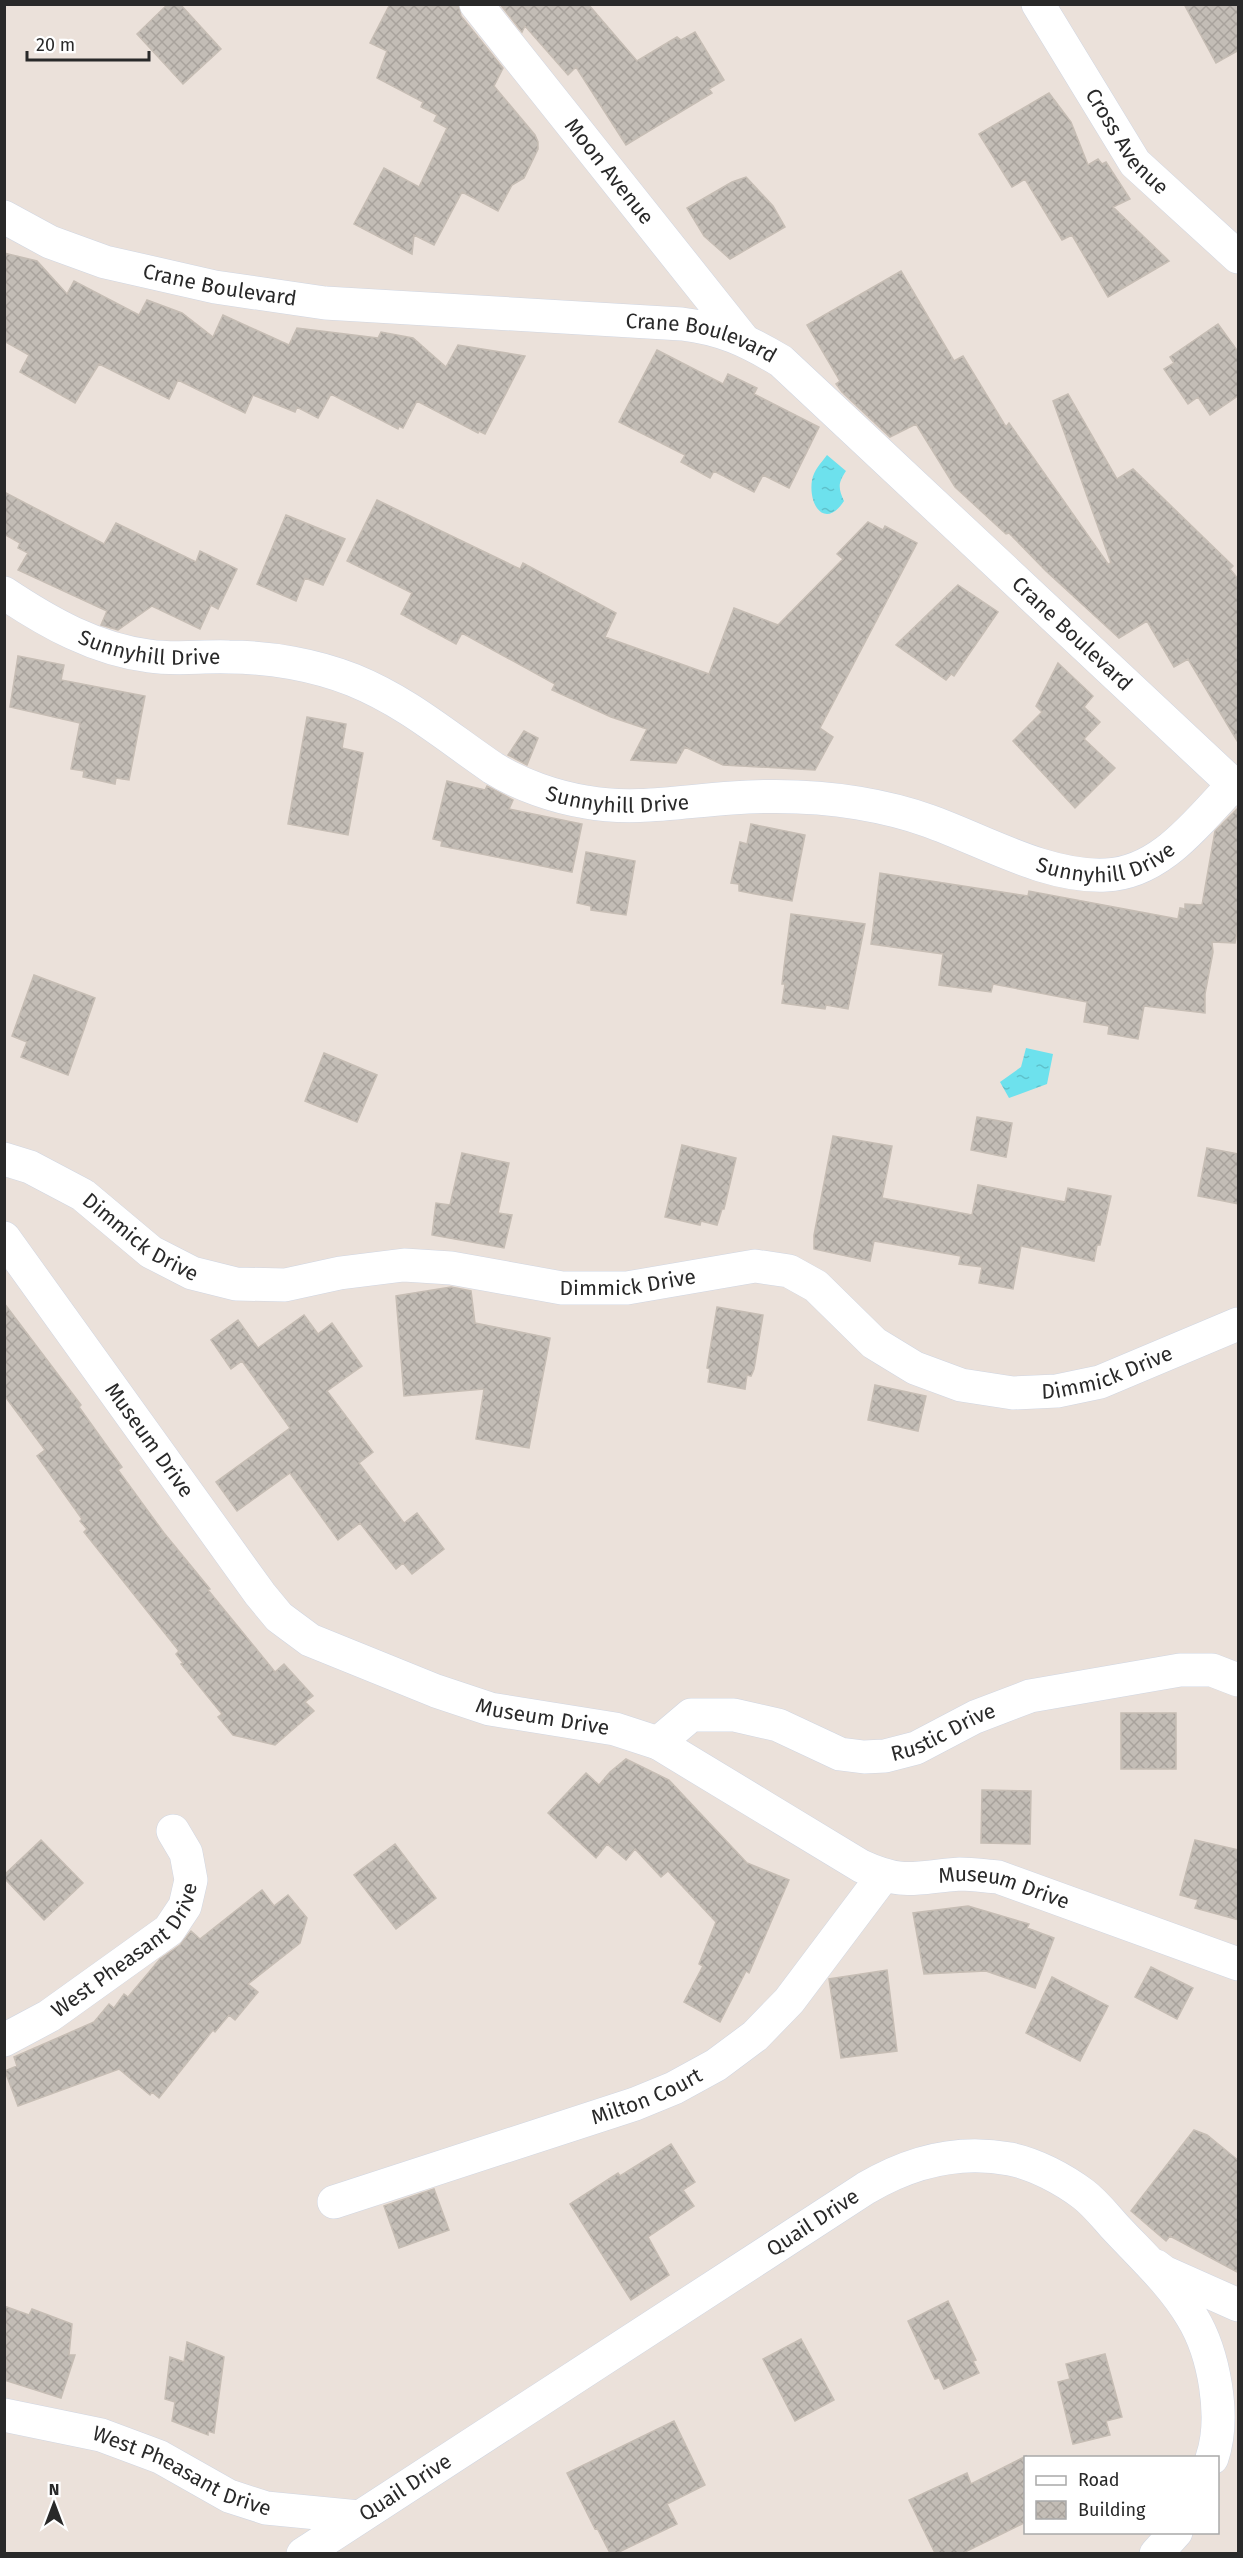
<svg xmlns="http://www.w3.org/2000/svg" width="1243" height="2558" viewBox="0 0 1243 2558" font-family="'Fira Sans',sans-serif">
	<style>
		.water { fill: url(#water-ripples) }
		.building { fill: url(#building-cross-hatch); stroke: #c6bdb4; stroke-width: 1.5 }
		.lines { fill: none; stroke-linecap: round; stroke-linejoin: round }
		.minor-casing { stroke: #d0d6e2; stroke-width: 34 }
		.minor { stroke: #fff; stroke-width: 33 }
		.labels { text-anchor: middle; stroke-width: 5; stroke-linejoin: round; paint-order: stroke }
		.street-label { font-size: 21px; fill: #292929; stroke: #fff }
	</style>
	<defs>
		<pattern id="water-ripples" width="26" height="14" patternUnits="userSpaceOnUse" patternTransform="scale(1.5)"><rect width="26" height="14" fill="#6de1ed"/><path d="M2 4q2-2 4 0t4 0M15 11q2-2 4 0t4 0" fill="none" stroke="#5ec1cb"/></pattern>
		<pattern id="building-cross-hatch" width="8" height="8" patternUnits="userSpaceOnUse" patternTransform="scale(1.5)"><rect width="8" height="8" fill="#c3bdb6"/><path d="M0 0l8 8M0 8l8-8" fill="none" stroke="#a8a29c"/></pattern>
	</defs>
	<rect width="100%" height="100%" fill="#ebe1da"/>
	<path class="water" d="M827 455 846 471C838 483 838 488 844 501 825 530 808 505 812 480 814 470 821 463 827 455Z
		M1026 1048 1053 1054 1047 1084 1009 1098 1000 1082 1021 1067Z"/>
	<path class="building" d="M168 4H180L221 49 183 84 137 34Z
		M390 4H458L461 16 503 68 494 86 535 135 538 142V149L524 178 512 185 498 211 462 192 434 245 414 235 412 254 354 224 384 168 419 187 447 128 434 121 437 115 421 107 423 102 377 78 387 51 370 43Z
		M500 4H588L637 61 677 37 681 40 695 32 724 80 709 89 712 93 626 145 576 67 568 75 525 26 522 32Z
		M1184 4H1239V50L1216 63Z
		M1049 93 1071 122 1088 165 1098 159 1102 164 1106 162 1130 199 1113 207 1169 261 1108 297 1072 235 1062 240 1025 179 1012 187 979 134Z
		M746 177 773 206 785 227 730 259 704 236 687 208 732 182Z
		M4 253 37 261 67 294 74 281 139 315 147 300 182 313 213 337 223 315 289 345 297 328 378 338 381 332 413 338 446 367 458 345 525 356 485 434 479 431 478 433 417 401 403 428 399 426 398 429 331 394 318 418 297 407 295 412 253 395 245 413 178 380 169 399 99 364 75 403 20 372 29 355 4 341Z
		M901 271 954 361 963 356 1006 427 1009 423 1108 564 1111 563 1053 401 1068 394 1117 479 1133 469 1233 566 1230 569 1239 580V744L1188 659 1174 667 1147 621 1119 638 1046 571 1009 533 1006 534 955 487 916 424 890 437 842 392 836 384 840 381 807 325Z
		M1218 324 1239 353V395L1210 415 1198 397 1188 404 1164 369 1174 363 1170 357Z
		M657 350 723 384 728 374 757 388 754 394 819 427 789 488 763 475 754 492 714 471 710 478 681 462 685 455 619 422Z
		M4 492 104 544 116 523 196 562 200 551 237 569 218 609 211 605 200 629 152 606 118 630 115 629 101 625 107 611 18 570 28 553 18 548 20 543 4 534Z
		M377 500 520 569 523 563 616 613 605 637 709 674 734 608 778 625 843 559 837 554 868 522 883 530 885 526 917 543 820 728 833 737 815 770 723 765 685 747 676 763 631 760 647 729 611 717 552 690 555 684 462 633 456 644 401 614 412 593 347 561Z
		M286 515 345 539 323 585 305 578 296 601 257 584Z
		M958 585 998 612 954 676 951 674 946 680 896 645Z
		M18 656 64 665 61 680 145 696 129 780 116 778 115 784 83 777 84 771 71 769 80 723 10 707Z
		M1058 663 1093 696 1084 707 1100 722 1084 739 1115 768 1075 808 1013 741 1042 712 1036 706Z
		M307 717 346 724 342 748 363 753 348 835 288 824Z
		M524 731 538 738 527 765 508 755Z
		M447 781 485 790 487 786 513 800 509 809 582 824 572 872 441 846 442 841 433 839Z
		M1239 807V922L1235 943 1212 942 1213 952 1205 994V1013L1144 1006 1138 1039 1108 1034 1109 1026 1084 1022 1087 1002 993 984 991 992 939 985 943 954 871 944 880 873 1028 896 1029 891 1178 919 1180 908 1185 909V904L1202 905 1215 831Z
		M751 824 805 835 792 901 739 891V884L731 883 740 842 747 844Z
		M586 852 635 861 626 915 591 910V906L577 903Z
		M791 914 865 924 848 1009 826 1005 825 1009 782 1003 785 984H782L784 967Z
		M34 975 95 998 68 1075 21 1057 27 1042 12 1036Z
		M324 1053 377 1075 357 1122 305 1101Z
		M977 1117 1012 1123 1006 1157 971 1150Z
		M833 1136 892 1146 882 1198 972 1215 978 1185 1065 1202 1068 1188 1111 1196 1100 1245H1097L1094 1261 1021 1246 1013 1289 979 1283 982 1267 959 1264 961 1256 874 1241 870 1261 814 1249V1235Z
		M682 1145 736 1158 724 1209H722L717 1225 701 1221 700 1225 665 1217Z
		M1207 1148 1239 1154V1204L1198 1196Z
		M462 1153 509 1163 498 1213 512 1215 504 1248 432 1235 436 1203 450 1205Z
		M451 1287 471 1291 475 1323 550 1338 529 1448 476 1439 484 1389 404 1396 396 1296Z
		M4 1303 81 1405 79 1407 122 1467 118 1470 164 1533 210 1589 208 1590 275 1672 284 1664 313 1696 305 1702 314 1711 275 1745 233 1735 218 1717 222 1714 181 1664 183 1663 176 1654 179 1651 84 1532 87 1529 80 1521 82 1519 37 1456 45 1450 4 1395Z
		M717 1307 763 1315 754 1369 751 1376 747 1375 745 1389 708 1382 710 1369 707 1368Z
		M304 1315 318 1334 332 1323 362 1366 327 1391 373 1452 359 1463 404 1523 417 1513 444 1549 412 1574 403 1563 396 1569 360 1523 338 1540 290 1473 237 1511 216 1482 290 1428 242 1361 231 1369 211 1340 238 1320 258 1348Z
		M875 1385 926 1396 918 1431 868 1420Z
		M1121 1713H1176V1769H1121Z
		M626 1759 669 1780 747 1863 789 1880 749 1973 746 1971 720 2022 684 2002 703 1966 699 1964 716 1922 668 1871 661 1877 635 1849 626 1860 607 1844 596 1858 548 1813 586 1773 599 1785 610 1772Z
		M982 1790 1031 1791 1030 1844 981 1843Z
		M41 1840 83 1883 44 1920 4 1878V1875Z
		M1195 1840 1239 1850V1920L1195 1908 1198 1900 1180 1895Z
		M395 1844 436 1898 396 1929 354 1875Z
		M262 1890 274 1906 288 1895 307 1918 300 1943 248 1984 258 1992 235 2020 229 2015 215 2032 213 2030 159 2098 152 2092 150 2095 119 2069 18 2106 5 2071 17 2066 14 2057 94 2022 109 2004 114 2008 124 1994 128 1997 160 1959 180 1945 191 1931 200 1939Z
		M968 1906 1029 1924 1027 1928 1054 1938 1035 1988 986 1971 924 1974 913 1913Z
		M1151 1967 1193 1988 1177 2019 1135 1997Z
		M887 1970 897 2051 841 2058 829 1979Z
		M1052 1977 1108 2006 1080 2061 1026 2033Z
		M1194 2130 1207 2135 1239 2161V2273L1170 2236 1166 2241 1131 2211Z
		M671 2144 695 2182 683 2190 694 2206 648 2237 669 2275 631 2300 570 2204 618 2173 620 2176Z
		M434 2189 449 2230 399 2248 384 2206Z
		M948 2301 976 2360 973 2361 979 2373 944 2389 939 2378 935 2379 908 2321Z
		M4 2306 29 2315 32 2309 72 2324 69 2355H75L61 2398 4 2380Z
		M801 2339 834 2400 795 2421 763 2359Z
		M187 2342 224 2357 214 2433 208 2431V2435L172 2421 175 2402 165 2399 170 2357 184 2362Z
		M1105 2354 1122 2417 1106 2421 1110 2435 1073 2444 1058 2382 1070 2379 1066 2364Z
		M674 2421 705 2485 667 2504 677 2524 617 2553H610L597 2528 595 2529 567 2473Z
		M1026 2456V2522L963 2553H935L909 2500 967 2473 971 2484Z"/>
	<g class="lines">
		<g class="minor-casing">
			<g id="minor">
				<path id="s1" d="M476 4 742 338"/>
				<path id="s2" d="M1038 4 1135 163 1238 257"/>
				<path id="s3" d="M4 217 50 242 105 262 215 287 325 303 682 324C722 329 746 340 781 361L1238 789"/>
				<path id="s4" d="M4 593C49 623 95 649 149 656 175 660 203 656 229 657 270 657 315 665 353 680 407 702 446 736 493 768 520 785 555 797 586 802 634 811 684 801 732 798 774 795 817 796 858 803 882 807 907 813 929 821 985 841 1047 878 1106 875 1161 873 1198 821 1233 785"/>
				<path id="s5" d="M4 1159 30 1167 83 1195 151 1252 192 1273 236 1284 285 1285 340 1273 404 1265 451 1268 562 1288H627L755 1266 789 1271 816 1286 874 1343 915 1368 961 1385 1013 1393 1057 1391 1100 1382 1238 1324"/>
				<path id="s6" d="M4 1238 260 1594 279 1617 310 1640 436 1691 490 1709 615 1729 658 1743 861 1866C904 1886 916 1877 960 1874 973 1874 985 1876 998 1877L1238 1964"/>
				<path id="s7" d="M658 1743 691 1715H734L778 1725 840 1754 864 1757 885 1756 916 1748 975 1717 1030 1696 1180 1670H1212L1238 1680"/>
				<path id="s8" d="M4 2040 49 2016 169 1930 185 1906 191 1880 186 1853 173 1831"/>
				<path id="s9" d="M334 2202 635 2104 674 2088 716 2065 755 2036 789 2001 883 1876"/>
				<path d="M1156 2266 1164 2272 1238 2305"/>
				<path id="s10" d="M4 2415 101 2435 160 2457 229 2496 266 2508 359 2517"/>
				<path id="s11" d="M303 2554 866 2188C910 2162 958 2149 1010 2159 1035 2164 1063 2179 1083 2194 1095 2203 1105 2216 1115 2227 1141 2255 1172 2283 1192 2317 1214 2353 1226 2417 1212 2458"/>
				<path d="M1156 2554 1176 2532"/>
			</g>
		</g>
		<use href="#minor" class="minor"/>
	</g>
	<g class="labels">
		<g class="street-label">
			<text dy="7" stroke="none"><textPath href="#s2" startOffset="164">Cross Avenue</textPath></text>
			<text dy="7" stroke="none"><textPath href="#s1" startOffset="214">Moon Avenue</textPath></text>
			<text dy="7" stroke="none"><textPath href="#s3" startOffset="228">Crane Boulevard</textPath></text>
			<text dy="7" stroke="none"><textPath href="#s3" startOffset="714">Crane Boulevard</textPath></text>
			<text dy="7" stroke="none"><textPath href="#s3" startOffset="1198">Crane Boulevard</textPath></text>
			<text dy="7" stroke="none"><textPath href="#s4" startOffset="159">Sunnyhill Drive</textPath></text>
			<text dy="7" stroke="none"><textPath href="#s4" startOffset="663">Sunnyhill Drive</textPath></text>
			<text dy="7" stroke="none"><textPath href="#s4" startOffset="1166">Sunnyhill Drive</textPath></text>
			<text dy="7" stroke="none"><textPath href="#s5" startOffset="159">Dimmick Drive</textPath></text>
			<text dy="7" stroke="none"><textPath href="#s5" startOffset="663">Dimmick Drive</textPath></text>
			<text dy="7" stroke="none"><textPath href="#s5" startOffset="1185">Dimmick Drive</textPath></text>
			<text dy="7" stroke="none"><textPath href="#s6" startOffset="249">Museum Drive</textPath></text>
			<text dy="7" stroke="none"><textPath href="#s6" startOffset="753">Museum Drive</textPath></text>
			<text dy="7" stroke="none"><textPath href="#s7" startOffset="308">Rustic Drive</textPath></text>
			<text dy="7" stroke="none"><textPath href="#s6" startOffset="1256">Museum Drive</textPath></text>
			<text dy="7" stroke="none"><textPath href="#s8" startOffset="154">West Pheasant Drive</textPath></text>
			<text dy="7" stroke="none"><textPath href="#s9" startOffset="330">Milton Court</textPath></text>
			<text dy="7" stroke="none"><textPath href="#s11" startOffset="608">Quail Drive</textPath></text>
			<text dy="7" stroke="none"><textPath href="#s10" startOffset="188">West Pheasant Drive</textPath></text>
			<text dy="7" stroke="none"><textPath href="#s11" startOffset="122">Quail Drive</textPath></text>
		</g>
	</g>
	<rect width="1243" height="2558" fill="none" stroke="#292929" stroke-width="12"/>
	<rect x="1024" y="2456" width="195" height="78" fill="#ffffff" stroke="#a9a9a9" stroke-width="1.5"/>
	<rect x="1036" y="2476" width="30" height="9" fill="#ffffff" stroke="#a9a9a9" stroke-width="1.5"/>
	<text x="1078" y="2486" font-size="18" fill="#292929">Road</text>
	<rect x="1036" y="2501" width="30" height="18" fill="url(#building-cross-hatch)" stroke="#a9a9a9" stroke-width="1.5"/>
	<text x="1078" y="2516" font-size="18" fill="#292929">Building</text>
	<g transform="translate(54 2504)" stroke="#ffffff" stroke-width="4.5" paint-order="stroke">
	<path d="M0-4.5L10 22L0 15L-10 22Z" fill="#292929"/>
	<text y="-9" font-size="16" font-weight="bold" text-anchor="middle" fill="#292929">N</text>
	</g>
	<path d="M27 51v9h122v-9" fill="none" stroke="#292929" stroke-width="3"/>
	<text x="36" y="51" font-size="18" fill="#292929" stroke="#ffffff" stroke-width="4.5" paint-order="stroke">20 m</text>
</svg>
